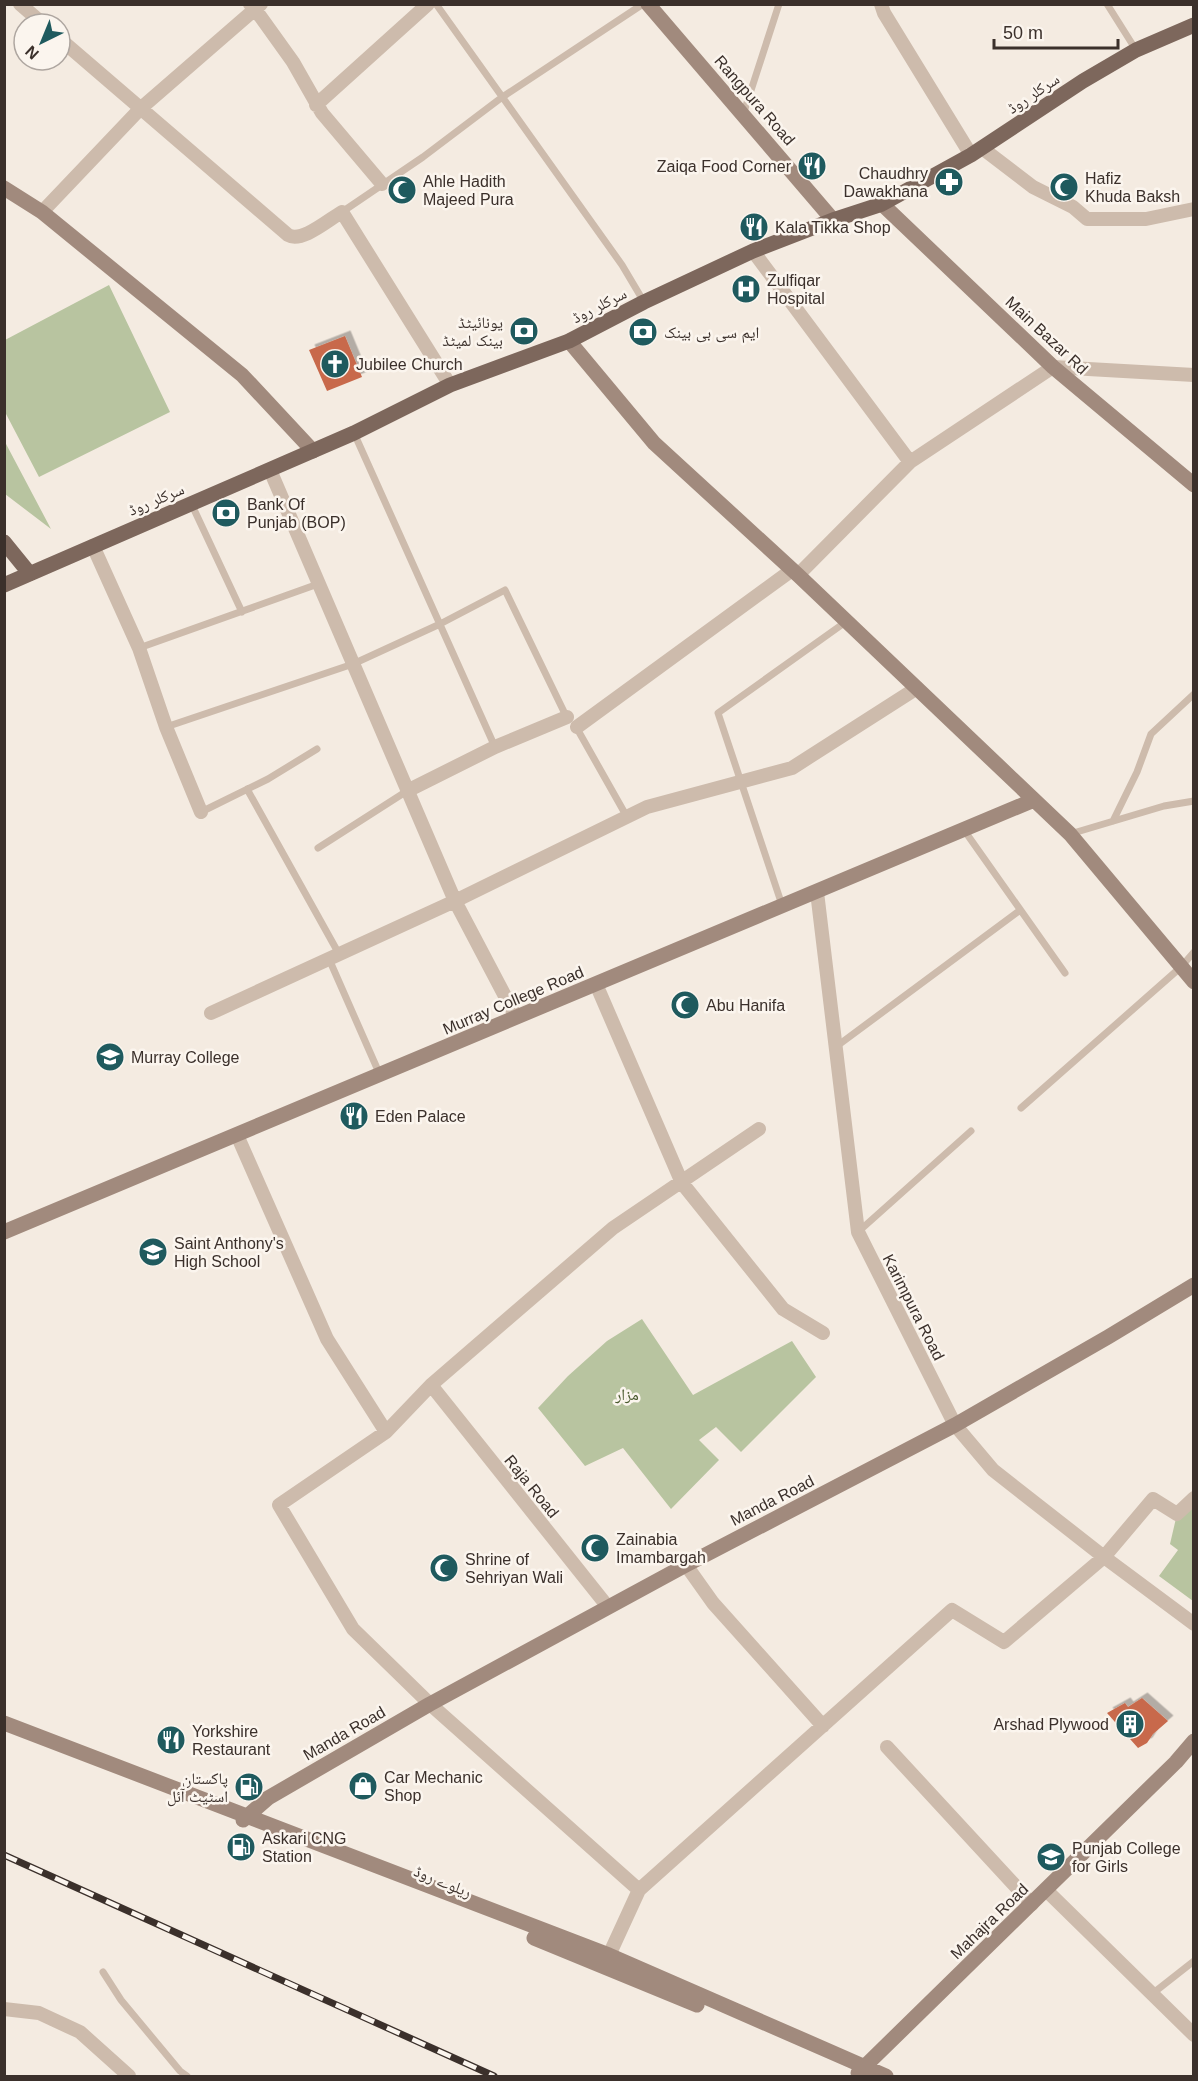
<svg xmlns="http://www.w3.org/2000/svg" width="1198" height="2081" viewBox="0 0 1198 2081" font-family="Arial,'Noto Naskh Arabic',sans-serif">
	<style>
		.green { fill: #b8c4a0 }
		.building { fill: #c8694b; filter: url(#shadow) }
		.lines { fill: none; stroke-linecap: round; stroke-linejoin: round }
		.lane { stroke: #cdbbac; stroke-width: 7 }
		.street { stroke: #cdbbac; stroke-width: 14 }
		.secondary { stroke: #a18a7d; stroke-width: 15 }
		.primary { stroke: #7d675c; stroke-width: 15 }
		.rail-casing { stroke: #3b302b; stroke-width: 7 }
		.rail { stroke: #fbf5ee; stroke-width: 4.5; stroke-dasharray: 14; stroke-linecap: butt }
		.labels { text-anchor: middle; stroke-width: 5; stroke-linejoin: round; paint-order: stroke }
		.street-label { font-size: 16px; fill: #3b302b; stroke: #fbf5ee }
		.poi-label { font-size: 16px; fill: #3b302b; stroke: #fbf5ee; text-anchor: start }
		.park-label { font-size: 16px; fill: #4a5a2e; stroke: #fbf5ee }
	</style>
	<defs>
		<filter id="shadow"><feDropShadow dx="5.5" dy="-5.5" stdDeviation="0" flood-color="#0004"/></filter>
	</defs>
	<rect width="100%" height="100%" fill="#f4ebe1"/>
	<path class="green" d="M109 285 170 412 39 477 5 412V340Z
		M5 442 51 529 5 494Z
		M642 1319 693 1395 792 1341 816 1377 741 1452 716 1427 699 1440 719 1460 671 1509 623 1448 585 1466 538 1408 568 1376 607 1341Z
		M1193 1498V1601L1159 1576 1178 1550 1170 1544 1177 1514Z"/>
	<path class="building" d="M345 336 362 377 327 391 309 350Z
		M1142 1698 1168 1721 1153 1734 1147 1743 1138 1748 1107 1713 1125 1703 1128 1707Z"/>
	<g class="lines">
		<path class="lane" d="M436 4 622 265 644 302
			M1107 4 1136 50
			M743 115 779 4
			M342 212 423 157 501 98 643 4
			M354 433 495 747
			M191 503 242 612
			M139 648 318 584
			M575 725 627 817
			M166 727 353 664 440 624 505 590 567 718
			M247 789 339 954
			M201 812 268 779 317 749
			M1113 821 1137 772 1151 734 1194 694
			M964 830 1065 973
			M1070 834 1164 806 1194 801
			M318 848 407 791
			M782 905 718 713 847 621
			M329 959 380 1075
			M837 1046 1019 911
			M1021 1108 1181 967 1194 952
			M858 1232 971 1131
			M103 1972 121 2000 180 2071 187 2076
			M1152 1994 1194 1961"/>
		<path class="street" d="M20 4 43 24
			M250 4 255 9 293 62 322 113 382 184
			M881 4 884 13 971 155
			M60 39 288 235C302 243 328 220 342 212L450 385
			M316 105 428 4
			M982 148 1033 187 1073 207 1087 219H1146L1194 209
			M42 212 140 109 261 4
			M753 251 910 462
			M270 470 455 901 516 1017
			M93 546 139 648 166 727 201 812
			M798 575 910 462 1053 367 1194 375
			M577 727 792 570
			M407 791 495 747 567 717
			M817 892 858 1232 955 1425 993 1470 1104 1557 1194 1624
			M596 984 682 1183 783 1309 823 1333
			M211 1013 455 901 647 807 792 768 917 688
			M237 1135 327 1339 386 1432
			M431 1385 608 1607
			M686 1565 713 1603 823 1726
			M887 1747 1032 1904
			M639 1890 430 1704 353 1629 279 1505 386 1432 431 1385 613 1228 759 1129
			M1046 1890 1194 2035
			M605 1964 639 1890 952 1610 1004 1642 1104 1557 1153 1499 1177 1514 1194 1498
			M4 2009 39 2013 80 2032 129 2076"/>
		<path class="secondary" d="M648 4 833 220
			M4 188 42 212 242 375 313 451
			M882 204 1053 367 1194 485
			M569 341 654 443 798 575 1070 834 1194 982
			M4 1232 1034 800
			M4 1723 609 1955 886 2076
			M243 1820 268 1798 430 1704 686 1565 955 1425 1108 1337 1194 1285
			M534 1938 697 2005
			M858 2073 1176 1762 1194 1741"/>
		<path class="primary" d="M4 542 30 574
			M4 585 354 433 450 385 569 341 644 302 753 251 833 220 882 204 971 155 1083 81 1136 50 1194 25"/>
		<g class="rail-casing">
			<path id="rail" d="M4 1855 494 2076"/>
		</g>
		<use href="#rail" class="rail"/>
	</g>
	<defs>
		<g id="restaurant-disc" transform="scale(1.5)"><circle r="9.5" fill="#1f5a5e" stroke="#fbf5ee"/><path d="M-5-6h1v4h1v-4h1v4h1v-4h1v5L-1.5 .5V6h-2V.5L-5-1ZM5-6V6H3V1.5H1.5Q1.5-4 5-6Z" fill="#fff"/></g>
		<g id="pharmacy-disc" transform="scale(1.5)"><circle r="9.5" fill="#1f5a5e" stroke="#fbf5ee"/><path d="M-2-6h4v4h4v4h-4v4h-4v-4h-4v-4h4Z" fill="#fff"/></g>
		<g id="mosque-disc" transform="scale(1.5)"><circle r="9.5" fill="#1f5a5e" stroke="#fbf5ee"/><path d="M3.5-4.9A6 6 0 1 0 3.5 4.9A5 5 0 1 1 3.5-4.9Z" fill="#fff"/></g>
		<g id="hospital-disc" transform="scale(1.5)"><circle r="9.5" fill="#1f5a5e" stroke="#fbf5ee"/><path d="M-5-5h3v3.5h4V-5h3V5h-3V1.5h-4V5h-3Z" fill="#fff"/></g>
		<g id="bank-disc" transform="scale(1.5)"><circle r="9.5" fill="#1f5a5e" stroke="#fbf5ee"/><path d="M-6-4H6V4H-6ZM0-2.3a2.3 2.3 0 1 0 0 4.6a2.3 2.3 0 1 0 0-4.6Z" fill="#fff"/></g>
		<g id="church-disc" transform="scale(1.5)"><circle r="9.5" fill="#1f5a5e" stroke="#fbf5ee"/><path d="M-1.2-6h2.4v3.5h3.3v2.4h-3.3V6h-2.4V-.1h-3.3v-2.4h3.3Z" fill="#fff"/></g>
		<g id="university-disc" transform="scale(1.5)"><circle r="9.5" fill="#1f5a5e" stroke="#fbf5ee"/><path d="M0-5L7-2L0 1L-7-2ZM-4 1L0 2.5L4 1V4Q0 6-4 4Z" fill="#fff"/></g>
		<g id="school-disc" transform="scale(1.5)"><circle r="9.5" fill="#1f5a5e" stroke="#fbf5ee"/><path d="M0-5L7-2L0 1L-7-2ZM-4 1L0 2.5L4 1V4Q0 6-4 4Z" fill="#fff"/></g>
		<g id="building-disc" transform="scale(1.5)"><circle r="9.5" fill="#1f5a5e" stroke="#fbf5ee"/><path d="M-4-6H4V6H1V3H-1V6H-4ZM-2.5-4.3h1.7v1.8h-1.7ZM.8-4.3h1.7v1.8H.8ZM-2.5-1h1.7V.8h-1.7ZM.8-1h1.7V.8H.8Z" fill="#fff"/></g>
		<g id="shop-disc" transform="scale(1.5)"><circle r="9.5" fill="#1f5a5e" stroke="#fbf5ee"/><path d="M-5-2.5h2.3a2.7 3.5 0 0 1 5.4 0H5L5.5 6h-11ZM-1.5-2.5h3a1.5 2.3 0 0 0-3 0Z" fill="#fff"/></g>
		<g id="fuel-disc" transform="scale(1.5)"><circle r="9.5" fill="#1f5a5e" stroke="#fbf5ee"/><path d="M-5.5-6h7V0h2V4h1.3V-2.5L3-4.5l.8-.8L6-3V5H2.5V1h-1V6h-7ZM-4.2-4.7v3.2H.2V-4.7Z" fill="#fff"/></g>
	</defs>
	<g fill-rule="evenodd">
		<use href="#restaurant-disc" x="812" y="166"/>
		<use href="#pharmacy-disc" x="949" y="182"/>
		<use href="#mosque-disc" x="1064" y="187"/>
		<use href="#mosque-disc" x="402" y="190"/>
		<use href="#restaurant-disc" x="754" y="227"/>
		<use href="#hospital-disc" x="746" y="289"/>
		<use href="#bank-disc" x="524" y="331"/>
		<use href="#bank-disc" x="643" y="332"/>
		<use href="#church-disc" x="335" y="364"/>
		<use href="#bank-disc" x="226" y="513"/>
		<use href="#mosque-disc" x="685" y="1005"/>
		<use href="#university-disc" x="110" y="1057"/>
		<use href="#restaurant-disc" x="354" y="1116"/>
		<use href="#school-disc" x="153" y="1252"/>
		<use href="#mosque-disc" x="595" y="1548"/>
		<use href="#mosque-disc" x="444" y="1568"/>
		<use href="#building-disc" x="1130" y="1724"/>
		<use href="#restaurant-disc" x="171" y="1740"/>
		<use href="#shop-disc" x="363" y="1786"/>
		<use href="#fuel-disc" x="249" y="1787"/>
		<use href="#fuel-disc" x="241" y="1847"/>
		<use href="#university-disc" x="1051" y="1857"/>
	</g>
	<g class="labels">
		<g class="street-label">
			<text transform="translate(1033 93) rotate(-34)" y="6">سرکلر روڈ</text>
			<text transform="translate(755 100) rotate(49)" y="6">Rangpura Road</text>
			<text transform="translate(599 305) rotate(-27)" y="6">سرکلر روڈ</text>
			<text transform="translate(1047 335) rotate(43)" y="6">Main Bazar Rd</text>
			<text transform="translate(156 499) rotate(-23)" y="6">سرکلر روڈ</text>
			<text transform="translate(513 1000) rotate(-23)" y="6">Murray College Road</text>
			<text transform="translate(914 1307) rotate(63)" y="6">Karimpura Road</text>
			<text transform="translate(532 1486) rotate(51)" y="6">Raja Road</text>
			<text transform="translate(772 1500) rotate(-27)" y="6">Manda Road</text>
			<text transform="translate(344 1733) rotate(-30)" y="6">Manda Road</text>
			<text transform="translate(443 1881) rotate(22)" y="6">ریلوے روڈ</text>
			<text transform="translate(989 1921) rotate(-44)" y="6">Mahajra Road</text>
		</g>
		<g class="poi-label">
			<text x="791" y="172" text-anchor="end">Zaiqa Food Corner</text>
			<text x="928" y="179" text-anchor="end">Chaudhry<tspan x="928" dy="18">Dawakhana</tspan></text>
			<text x="1085" y="184">Hafiz<tspan x="1085" dy="18">Khuda Baksh</tspan></text>
			<text x="423" y="187">Ahle Hadith<tspan x="423" dy="18">Majeed Pura</tspan></text>
			<text x="775" y="233">Kala Tikka Shop</text>
			<text x="767" y="286">Zulfiqar<tspan x="767" dy="18">Hospital</tspan></text>
			<text x="503" y="328" text-anchor="end">یونائیٹڈ<tspan x="503" dy="18">بینک لمیٹڈ</tspan></text>
			<text x="664" y="338">ایم سی بی بینک</text>
			<text x="356" y="370">Jubilee Church</text>
			<text x="247" y="510">Bank Of<tspan x="247" dy="18">Punjab (BOP)</tspan></text>
			<text x="706" y="1011">Abu Hanifa</text>
			<text x="131" y="1063">Murray College</text>
			<text x="375" y="1122">Eden Palace</text>
			<text x="174" y="1249">Saint Anthony's<tspan x="174" dy="18">High School</tspan></text>
			<text x="616" y="1545">Zainabia<tspan x="616" dy="18">Imambargah</tspan></text>
			<text x="465" y="1565">Shrine of<tspan x="465" dy="18">Sehriyan Wali</tspan></text>
			<text x="1109" y="1730" text-anchor="end">Arshad Plywood</text>
			<text x="192" y="1737">Yorkshire<tspan x="192" dy="18">Restaurant</tspan></text>
			<text x="384" y="1783">Car Mechanic<tspan x="384" dy="18">Shop</tspan></text>
			<text x="228" y="1784" text-anchor="end">پاکستان<tspan x="228" dy="18">اسٹیٹ آئل</tspan></text>
			<text x="262" y="1844">Askari CNG<tspan x="262" dy="18">Station</tspan></text>
			<text x="1072" y="1854">Punjab College<tspan x="1072" dy="18">for Girls</tspan></text>
		</g>
		<g class="park-label">
			<text x="627" y="1400">مزار</text>
		</g>
	</g>
	<rect width="1198" height="2081" fill="none" stroke="#3b302b" stroke-width="12"/>
	<g transform="translate(42 42) rotate(223)"><circle r="28" fill="#fbf5ee" stroke="#aea6a0" stroke-width="1.5"/>
	<path d="M0-4.5L10 22L0 15L-10 22Z" fill="#1f5a5e"/>
	<text y="-9" font-size="16" font-weight="bold" text-anchor="middle" fill="#3b302b">N</text>
	</g>
	<path d="M994 39v9h124v-9" fill="none" stroke="#3b302b" stroke-width="3"/>
	<text x="1003" y="39" font-size="18" fill="#3b302b" stroke="#fbf5ee" stroke-width="4.5" paint-order="stroke">50 m</text>
</svg>
